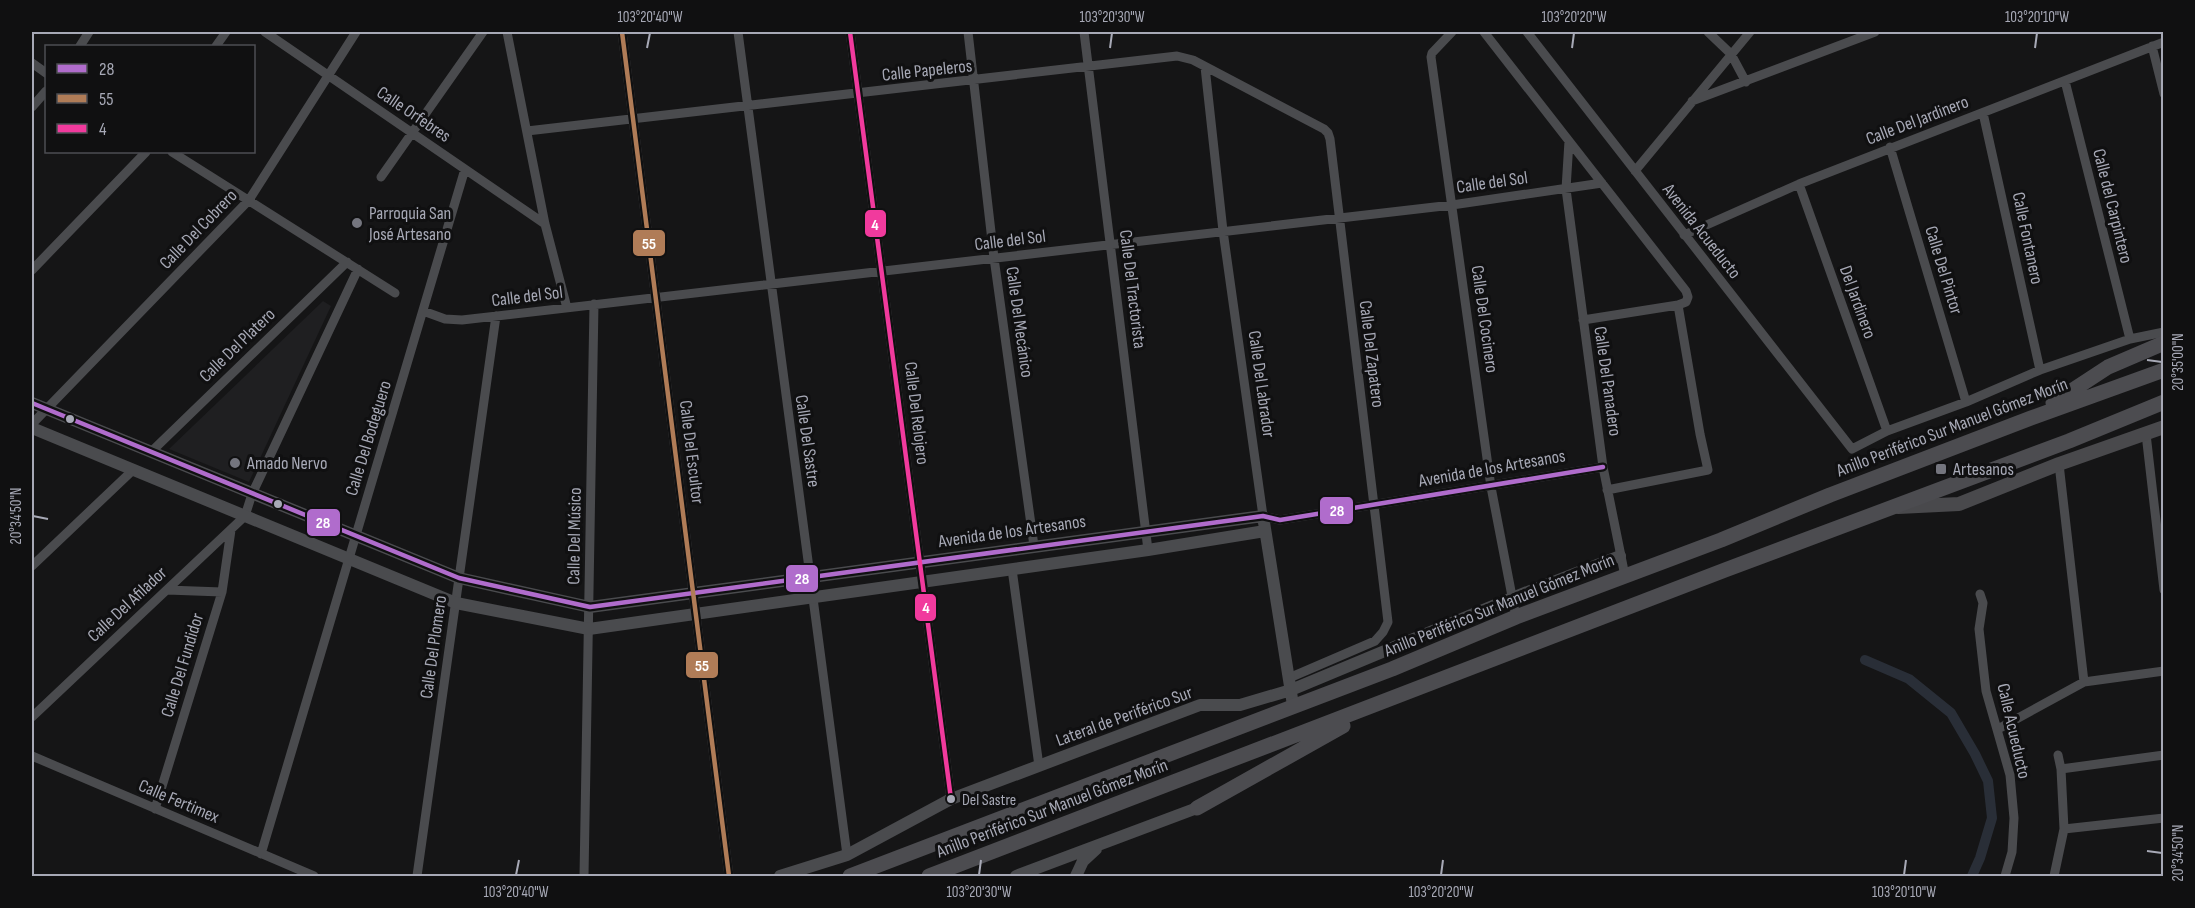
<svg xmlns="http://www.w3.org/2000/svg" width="2195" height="908" viewBox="0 0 2195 908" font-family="'Sofia Sans Condensed',sans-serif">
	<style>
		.built { fill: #1f1f21 }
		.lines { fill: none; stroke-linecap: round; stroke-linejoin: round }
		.canal { stroke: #292e37; stroke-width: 10 }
		.minor { stroke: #4a4b4e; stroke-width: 9 }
		.tertiary { stroke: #4a4b4e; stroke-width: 12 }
		.secondary { stroke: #49494c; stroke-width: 14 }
		.trunk { stroke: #4c4c50; stroke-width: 15 }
		.bus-1-casing { stroke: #101011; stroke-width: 9 }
		.bus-2-casing { stroke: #101011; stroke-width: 9 }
		.bus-3-casing { stroke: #101011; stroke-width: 9 }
		.bus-1 { stroke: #b06ccc; stroke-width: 4.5 }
		.bus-2 { stroke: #b07c57; stroke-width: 4.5 }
		.bus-3 { stroke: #f13a9d; stroke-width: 4.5 }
		.ticks { fill: none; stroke: #a7a9b6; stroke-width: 2 }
		.poi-dot { fill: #74757e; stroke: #101011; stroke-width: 2 }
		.bus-dot { fill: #a7a9b6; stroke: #101011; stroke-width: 2 }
		.labels { text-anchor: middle; stroke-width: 6; stroke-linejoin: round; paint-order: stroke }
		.bus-label { font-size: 16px; fill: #a7a9b6; stroke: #101011; text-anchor: start }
		.street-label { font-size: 18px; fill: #a7a9b6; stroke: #101011 }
		.poi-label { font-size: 18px; fill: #a7a9b6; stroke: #101011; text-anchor: start }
		.line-badge { stroke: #101011; stroke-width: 2 }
		.badge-label { font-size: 16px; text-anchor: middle; font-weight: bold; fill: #fff }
		.neatline { fill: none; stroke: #a7a9b6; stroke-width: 2 }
		.ticks-label { font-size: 15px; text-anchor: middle; fill: #a7a9b6 }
	</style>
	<rect width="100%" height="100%" fill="#151516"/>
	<path class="built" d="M323 301 331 306 249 482 169 449Z"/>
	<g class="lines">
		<path class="canal" d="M1865 660 1909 679 1951 713 1975 754 1988 781 1992 818 1980 858 1972 876"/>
		<path class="minor" d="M265 32 545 224
			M507 32 545 224 567 308
			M622 32 729 876
			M738 32 847 855
			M850 32 951 799
			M968 32 994 258 1034 546
			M1084 32 1148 550
			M1452 32 1432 53 1431 57 1491 487 1516 617
			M1484 32 1686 291 1688 297 1686 302 1678 305 1583 320
			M1527 32 1852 449 1887 431 1966 402 2040 370 2130 339 2164 332
			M1708 32 1731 54 1746 82
			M80 46 89 32
			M216 46 226 32
			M2152 46 2164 94
			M32 63 46 73
			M1205 67 1223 231 1263 516 1280 520 1603 467
			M2065 81 2130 339
			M1692 101 1875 32
			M32 107 46 91
			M1983 113 2040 370
			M527 131 1177 56 1193 60 1324 129 1328 133 1330 139 1388 622 1383 632 1375 641 1289 678
			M1569 141 1566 189 1603 467 1625 576
			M1890 147 1966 402
			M172 152 395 293
			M1635 171 1750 32
			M381 177 483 32
			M1799 184 1887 431
			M1684 235 1799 184 2164 42
			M32 270 146 152
			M423 311 445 319 462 320 1452 205 1602 183
			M32 424 249 200 356 32
			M2146 434 2164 590
			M151 452 347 262
			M2059 464 2084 682
			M1607 490 1708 470 1700 434 1678 305
			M32 566 133 470
			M1012 569 1039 766
			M167 590 222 592
			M1980 594 1983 603 1979 629 1986 691 2010 775 2014 818 2012 852 2005 876
			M32 717 245 516 252 494 358 269
			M1998 729 2084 682 2164 671
			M32 756 314 876
			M2061 769 2164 755
			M155 809 222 592 231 530
			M2064 829 2164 818
			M261 854 465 169
			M417 876 496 316
			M584 876 594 304
			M2054 876 2064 829 2061 769 2058 755"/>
		<path class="tertiary" d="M32 403 459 578 590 607 1263 516 1293 705
			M32 428 456 603 589 629 1148 550 1265 531
			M780 876 847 855 951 799 1200 705H1240L1291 690 1512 598 1620 556
			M1016 876 1197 808
			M1076 876 1083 861 1096 849"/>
		<path class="secondary" d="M1898 507 1959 504 2059 464 2164 427"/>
		<path class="trunk" d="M2053 403 2108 367 2164 343
			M1197 808 1343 726
			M850 876 1392 669 1516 617 1721 540 1830 495 2031 418 2164 370
			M929 876 1725 570 2069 441 2164 402"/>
		<g class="bus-1-casing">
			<path id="bus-1" d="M32 403 459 578 590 607 1263 516 1280 520 1603 467"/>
		</g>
		<g class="bus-2-casing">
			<path id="bus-2" d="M622 32 729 876"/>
		</g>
		<g class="bus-3-casing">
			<path id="bus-3" d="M850 32 951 799"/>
		</g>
		<use href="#bus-1" class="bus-1"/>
		<use href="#bus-2" class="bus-2"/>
		<use href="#bus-3" class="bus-3"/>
	</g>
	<path class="ticks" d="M647 48 650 33M1110 48 1112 33M1572 48 1574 33M2035 48 2037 33M2147 360 2162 362M33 516 48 519M2147 851 2162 853M516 875 519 860M979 875 981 860M1441 875 1443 860M1904 875 1906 860"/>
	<g class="poi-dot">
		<circle cx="357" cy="223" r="6"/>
		<circle cx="235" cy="463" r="6"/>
		<rect x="1935" y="463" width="12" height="12" rx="3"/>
	</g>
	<g class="bus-dot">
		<circle cx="70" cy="419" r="5"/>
		<circle cx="278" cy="504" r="5"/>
		<circle cx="951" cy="799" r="5"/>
	</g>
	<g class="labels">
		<g class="bus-label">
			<text x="962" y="805">Del Sastre</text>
		</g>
		<g class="street-label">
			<text transform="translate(927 70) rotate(-6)" y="6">Calle Papeleros</text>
			<text transform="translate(414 114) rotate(34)" y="6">Calle Orfebres</text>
			<text transform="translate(1917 120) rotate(-21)" y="6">Calle Del Jardinero</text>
			<text transform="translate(1492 182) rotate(-8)" y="6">Calle del Sol</text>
			<text transform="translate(2113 206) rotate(76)" y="6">Calle del Carpintero</text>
			<text transform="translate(198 229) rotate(-46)" y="6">Calle Del Cobrero</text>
			<text transform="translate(1702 231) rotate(52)" y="6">Avenida Acueducto</text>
			<text transform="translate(2028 238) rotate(78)" y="6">Calle Fontanero</text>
			<text transform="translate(1010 240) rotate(-7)" y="6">Calle del Sol</text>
			<text transform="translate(1944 270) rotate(73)" y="6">Calle Del Pintor</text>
			<text transform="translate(1133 289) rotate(83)" y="6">Calle Del Tractorista</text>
			<text transform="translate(527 296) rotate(-7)" y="6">Calle del Sol</text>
			<text transform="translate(1858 302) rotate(70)" y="6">Del Jardinero</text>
			<text transform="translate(1485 319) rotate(82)" y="6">Calle Del Cocinero</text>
			<text transform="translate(1020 322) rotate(82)" y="6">Calle Del Mecánico</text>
			<text transform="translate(237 345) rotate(-44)" y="6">Calle Del Platero</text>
			<text transform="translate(1372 354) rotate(83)" y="6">Calle Del Zapatero</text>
			<text transform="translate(1608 381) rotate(82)" y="6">Calle Del Panadero</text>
			<text transform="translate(1262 384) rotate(82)" y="6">Calle Del Labrador</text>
			<text transform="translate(917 413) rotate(83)" y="6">Calle Del Relojero</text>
			<text transform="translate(1952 427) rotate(-21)" y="6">Anillo Periférico Sur Manuel Gómez Morín</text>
			<text transform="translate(368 438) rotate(-73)" y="6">Calle Del Bodeguero</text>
			<text transform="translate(808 441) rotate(82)" y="6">Calle Del Sastre</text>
			<text transform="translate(692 452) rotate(83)" y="6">Calle Del Escultor</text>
			<text transform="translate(1492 468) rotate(-10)" y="6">Avenida de los Artesanos</text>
			<text transform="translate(1012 531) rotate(-8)" y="6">Avenida de los Artesanos</text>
			<text transform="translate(574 536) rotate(-89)" y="6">Calle Del Músico</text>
			<text transform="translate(127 604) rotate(-43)" y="6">Calle Del Afilador</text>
			<text transform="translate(1499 605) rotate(-22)" y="6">Anillo Periférico Sur Manuel Gómez Morín</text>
			<text transform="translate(433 647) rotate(-82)" y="6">Calle Del Plomero</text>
			<text transform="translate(182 665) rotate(-73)" y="6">Calle Del Fundidor</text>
			<text transform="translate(1124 716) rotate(-20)" y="6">Lateral de Periférico Sur</text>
			<text transform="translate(2014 731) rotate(77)" y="6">Calle Acueducto</text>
			<text transform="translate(179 801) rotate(23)" y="6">Calle Fertimex</text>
			<text transform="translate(1052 808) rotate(-21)" y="6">Anillo Periférico Sur Manuel Gómez Morín</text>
		</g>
		<g class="poi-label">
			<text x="369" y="219">Parroquia San<tspan x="369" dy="21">José Artesano</tspan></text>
			<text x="247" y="469">Amado Nervo</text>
			<text x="1953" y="475">Artesanos</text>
		</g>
	</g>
	<g class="line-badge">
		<rect x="864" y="209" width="23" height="29" rx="6" fill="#f13a9d"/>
		<rect x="632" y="229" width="34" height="28" rx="6" fill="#b07c57"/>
		<rect x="1319" y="496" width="35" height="29" rx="6" fill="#b06ccc"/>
		<rect x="306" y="508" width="35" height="29" rx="6" fill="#b06ccc"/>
		<rect x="785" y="564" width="34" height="29" rx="6" fill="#b06ccc"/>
		<rect x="914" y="593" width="23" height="29" rx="6" fill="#f13a9d"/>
		<rect x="685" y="651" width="34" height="28" rx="6" fill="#b07c57"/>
	</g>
	<g class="badge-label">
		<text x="875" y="230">4</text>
		<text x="649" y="249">55</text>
		<text x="1337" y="516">28</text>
		<text x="323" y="528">28</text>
		<text x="802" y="584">28</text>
		<text x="926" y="613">4</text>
		<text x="702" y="671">55</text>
	</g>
	<rect width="2195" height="908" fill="none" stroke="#101011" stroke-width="66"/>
	<rect x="45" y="45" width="210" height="108" fill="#101011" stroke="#4c4d53" stroke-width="1.5"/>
	<rect x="57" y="64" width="30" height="9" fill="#b06ccc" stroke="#4c4d53" stroke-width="1.5"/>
	<text x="99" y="75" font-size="18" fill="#a7a9b6">28</text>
	<rect x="57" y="94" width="30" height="9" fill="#b07c57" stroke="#4c4d53" stroke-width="1.5"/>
	<text x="99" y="105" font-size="18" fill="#a7a9b6">55</text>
	<rect x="57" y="124" width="30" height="9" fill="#f13a9d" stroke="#4c4d53" stroke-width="1.5"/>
	<text x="99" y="135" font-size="18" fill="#a7a9b6">4</text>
	<rect x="33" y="33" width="2129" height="842" class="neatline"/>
	<g class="ticks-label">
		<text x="650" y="22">103°20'40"W</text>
		<text x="1112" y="22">103°20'30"W</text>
		<text x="1574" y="22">103°20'20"W</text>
		<text x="2037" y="22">103°20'10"W</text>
		<text transform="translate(2178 362) rotate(-90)" y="5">20°35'00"N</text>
		<text transform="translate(16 516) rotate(-90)" y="5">20°34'50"N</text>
		<text transform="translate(2178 853) rotate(-90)" y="5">20°34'50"N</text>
		<text x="516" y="897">103°20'40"W</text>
		<text x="979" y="897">103°20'30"W</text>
		<text x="1441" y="897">103°20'20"W</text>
		<text x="1904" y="897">103°20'10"W</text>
	</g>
</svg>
